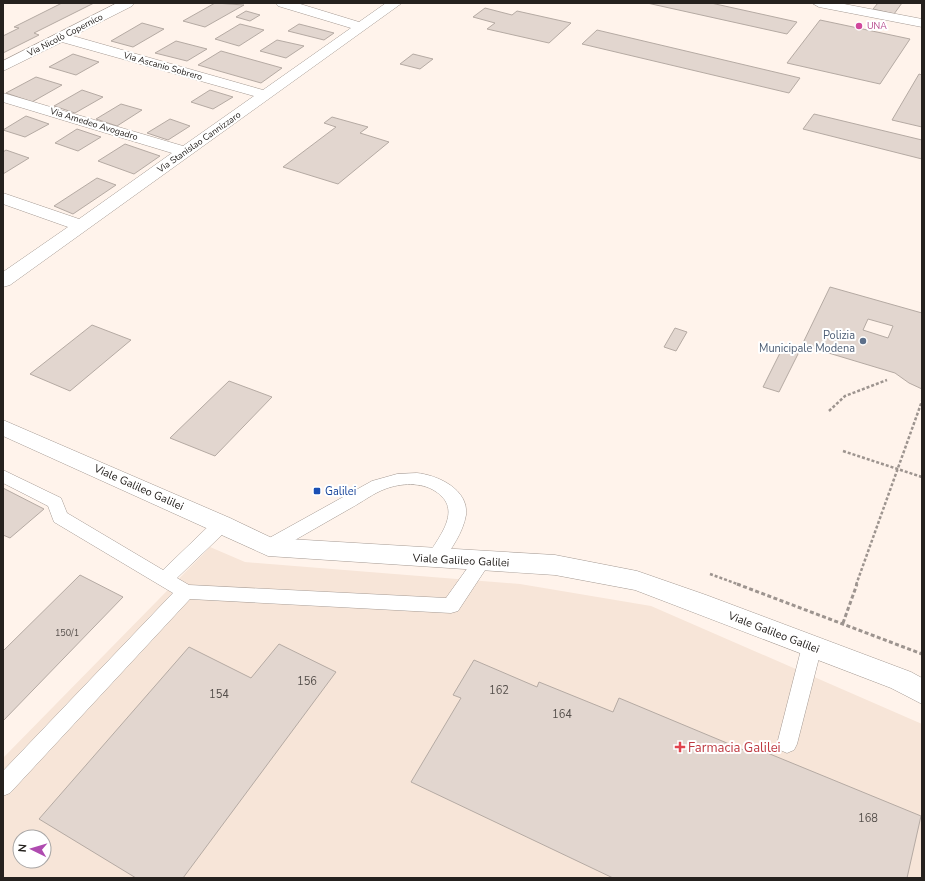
<svg xmlns="http://www.w3.org/2000/svg" width="925" height="881" viewBox="0 0 925 881" font-family="'Nunito Sans',sans-serif">
	<style>
		.built { fill: #f7e5d8; fill-rule: evenodd }
		.building { fill: #e2d6cf; stroke: #b5aaa3; fill-rule: evenodd }
		.lines { fill: none; stroke-linecap: round; stroke-linejoin: round }
		.service-casing { stroke: #a59a93; stroke-width: 1 }
		.minor-casing { stroke: #a59a93; stroke-width: 1 }
		.path-far1 { stroke: #9d948f; stroke-width: 2.5; stroke-dasharray: 3 2; stroke-linecap: butt }
		.path { stroke: #9d948f; stroke-width: 3; stroke-dasharray: 4 2.5; stroke-linecap: butt }
		.service { fill: #fff; fill-rule: evenodd }
		.minor { fill: #fff; fill-rule: evenodd }
		.hotel-dot { fill: #d1479c; stroke: #fff; stroke-width: 1.5 }
		.service-dot { fill: #5c6f8a; stroke: #fff; stroke-width: 1.5 }
		.transit-dot { fill: #1a4fb4; stroke: #fff; stroke-width: 1.5 }
		.health-dot { fill: #e0444e; stroke: #fff; stroke-width: 1.5 }
		.labels { text-anchor: middle; stroke-width: 4; stroke-linejoin: round; paint-order: stroke }
		.far-hotel-label { font-size: 9px; fill: #b23c85; stroke: #fff; text-anchor: start }
		.far-street-label { font-size: 9px; fill: #25211e; stroke: #fff }
		.number-label { font-size: 9px; fill: #544e4a }
		.service-label { font-size: 11px; fill: #4e5e75; stroke: #fff; text-anchor: end }
		.street-label { font-size: 11px; fill: #25211e; stroke: #fff }
		.transit-label { font-size: 11px; fill: #164399; stroke: #fff; text-anchor: start }
		.near-number-label { font-size: 11px; fill: #544e4a }
		.near-health-label { font-size: 13px; fill: #be3a42; stroke: #fff; text-anchor: start }
	</style>
	<rect width="100%" height="100%" fill="#fff3eb"/>
	<path class="built" d="M210 547 245 562 520 584 651 606 922 724V878H3V758ZM20 837H44V861H20Z"/>
	<path class="building" d="M62 3H94L34 33 39 35 3 53V36L19 28 14 27Z
		M215 3 244 5 205 27 183 21Z
		M647 3H711L797 22 787 34Z
		M878 3H902L894 14 873 9Z
		M485 8 512 15 517 11 571 23 549 43 487 29 495 23 473 17Z
		M246 11 260 15 250 21 236 17Z
		M820 20 910 39 880 84 787 63Z
		M142 23 164 29 133 47 111 41Z
		M240 24 264 30 239 46 215 39Z
		M299 24 334 33 324 40 288 31Z
		M597 30 800 78 789 93 582 44Z
		M277 40 304 46 286 58 260 51Z
		M176 41 207 49 187 61 155 53Z
		M221 51 282 68 261 83 198 65Z
		M73 54 99 62 76 75 49 67Z
		M413 54 433 59 420 69 400 64Z
		M919 74 922 75V127L892 120Z
		M36 77 62 85 32 102 6 93Z
		M82 90 103 97 75 113 54 106Z
		M210 90 233 97 213 109 191 102Z
		M121 104 142 110 117 126 96 119Z
		M814 114 922 140V159L803 129Z
		M26 116 49 124 25 137 3 130Z
		M332 117 368 127 360 133 389 142 338 184 283 167 336 127 324 123Z
		M170 119 190 126 168 140 147 133Z
		M77 129 101 137 78 151 55 143Z
		M125 144 160 156 134 174 98 161Z
		M6 150 29 158 3 174V152Z
		M97 178 116 185 73 214 54 206Z
		M830 287 922 313V389L909 383 895 373 802 345ZM868 319 893 326 888 338 863 330Z
		M92 325 131 340 70 391 30 374Z
		M675 328 687 332 676 351 664 347Z
		M783 347 799 352 779 392 763 387Z
		M229 381 272 397 215 456 170 438Z
		M3 488 44 509 10 538 3 535Z
		M80 575 123 597 3 721V651Z
		M279 644 336 672 183 878H136L39 819 189 647 251 678Z
		M474 660 537 687 539 682 613 712 619 698 746 751 748 745 921 816 907 878H613L411 782 461 698 453 695Z"/>
	<g class="lines">
		<g class="service-casing">
			<path id="service" d="M3 470 61 498 67 513 163 570 216 519 222 518 228 519 231 524 228 529 177 578 189 585 446 598 476 556 482 554 488 556 491 561 458 611 451 613 190 599 10 793 3 796V771L173 593 54 522 48 506 3 483Z
				M417 473C437 475 469 489 466 515 463 533 451 549 441 564L435 566 429 564 426 559C437 538 465 510 435 491 421 482 401 483 385 489 374 493 362 502 351 508 325 523 300 537 274 552L268 554 262 552 259 547 262 542 372 481 397 474Z
				M812 638 819 640 822 646 797 744 794 750 787 753 780 750 777 744 802 646 805 640Z"/>
		</g>
		<g class="minor-casing">
			<path id="minor" d="M117 3H134L132 6 73 36 263 90 351 28 278 6 276 3H297L359 22 386 3H402L10 285 3 287V272L68 227 3 204V193L79 219 172 153 3 102V93L183 146 254 96 62 42 3 71V61Z
				M812 3H839L922 19V27L819 7Z
				M3 420 230 518 272 538 555 555 637 571 706 595 911 672 922 678V704L891 688 635 590 555 575 268 556 3 436Z"/>
		</g>
		<path class="path-far1" d="M829 411 845 396 887 380
			M843 451 922 477
			M710 574 740 585
			M856 585 922 401"/>
		<path class="path" d="M737 584 922 654
			M843 623 857 584"/>
		<use href="#service" class="service"/>
		<use href="#minor" class="minor"/>
	</g>
	<circle class="hotel-dot" cx="859" cy="26" r="4"/>
	<circle class="service-dot" cx="863" cy="341" r="4"/>
	<rect class="transit-dot" x="313" y="487" width="8" height="8" rx="2"/>
	<path class="health-dot" d="M678 741h4v4h4v4h-4v4h-4v-4h-4v-4h4z"/>
	<g class="labels">
		<g class="far-hotel-label">
			<text x="867" y="29">UNA</text>
		</g>
		<g class="far-street-label">
			<text transform="translate(65 35) rotate(-27)" y="3">Via Nicolò Copernico</text>
			<text transform="translate(163 66) rotate(16)" y="3">Via Ascanio Sobrero</text>
			<text transform="translate(94 124) rotate(17)" y="3">Via Amedeo Avogadro</text>
			<text transform="translate(199 142) rotate(-35)" y="3">Via Stanislao Cannizzaro</text>
		</g>
		<g class="number-label">
			<text x="67" y="636">150/1</text>
		</g>
		<g class="service-label">
			<text x="855" y="339">Polizia<tspan x="855" dy="13">Municipale Modena</tspan></text>
		</g>
		<g class="street-label">
			<text transform="translate(139 487) rotate(24)" y="4">Viale Galileo Galilei</text>
			<text transform="translate(461 560) rotate(3)" y="4">Viale Galileo Galilei</text>
			<text transform="translate(774 632) rotate(21)" y="4">Viale Galileo Galilei</text>
		</g>
		<g class="transit-label">
			<text x="325" y="495">Galilei</text>
		</g>
		<g class="near-number-label">
			<text x="307" y="685">156</text>
			<text x="499" y="694">162</text>
			<text x="219" y="698">154</text>
			<text x="562" y="718">164</text>
			<text x="868" y="822">168</text>
		</g>
		<g class="near-health-label">
			<text x="688" y="752">Farmacia Galilei</text>
		</g>
	</g>
	<rect width="925" height="881" fill="none" stroke="#25211e" stroke-width="8"/>
	<g transform="translate(32 849) rotate(275)"><circle r="19" fill="#ffffff" stroke="#a8a6a5"/>
	<path d="M0-3L7 15L0 10L-7 15Z" fill="#af4bb0"/>
	<text y="-6" font-size="11" font-weight="bold" text-anchor="middle" fill="#25211e">N</text>
	</g>
</svg>
